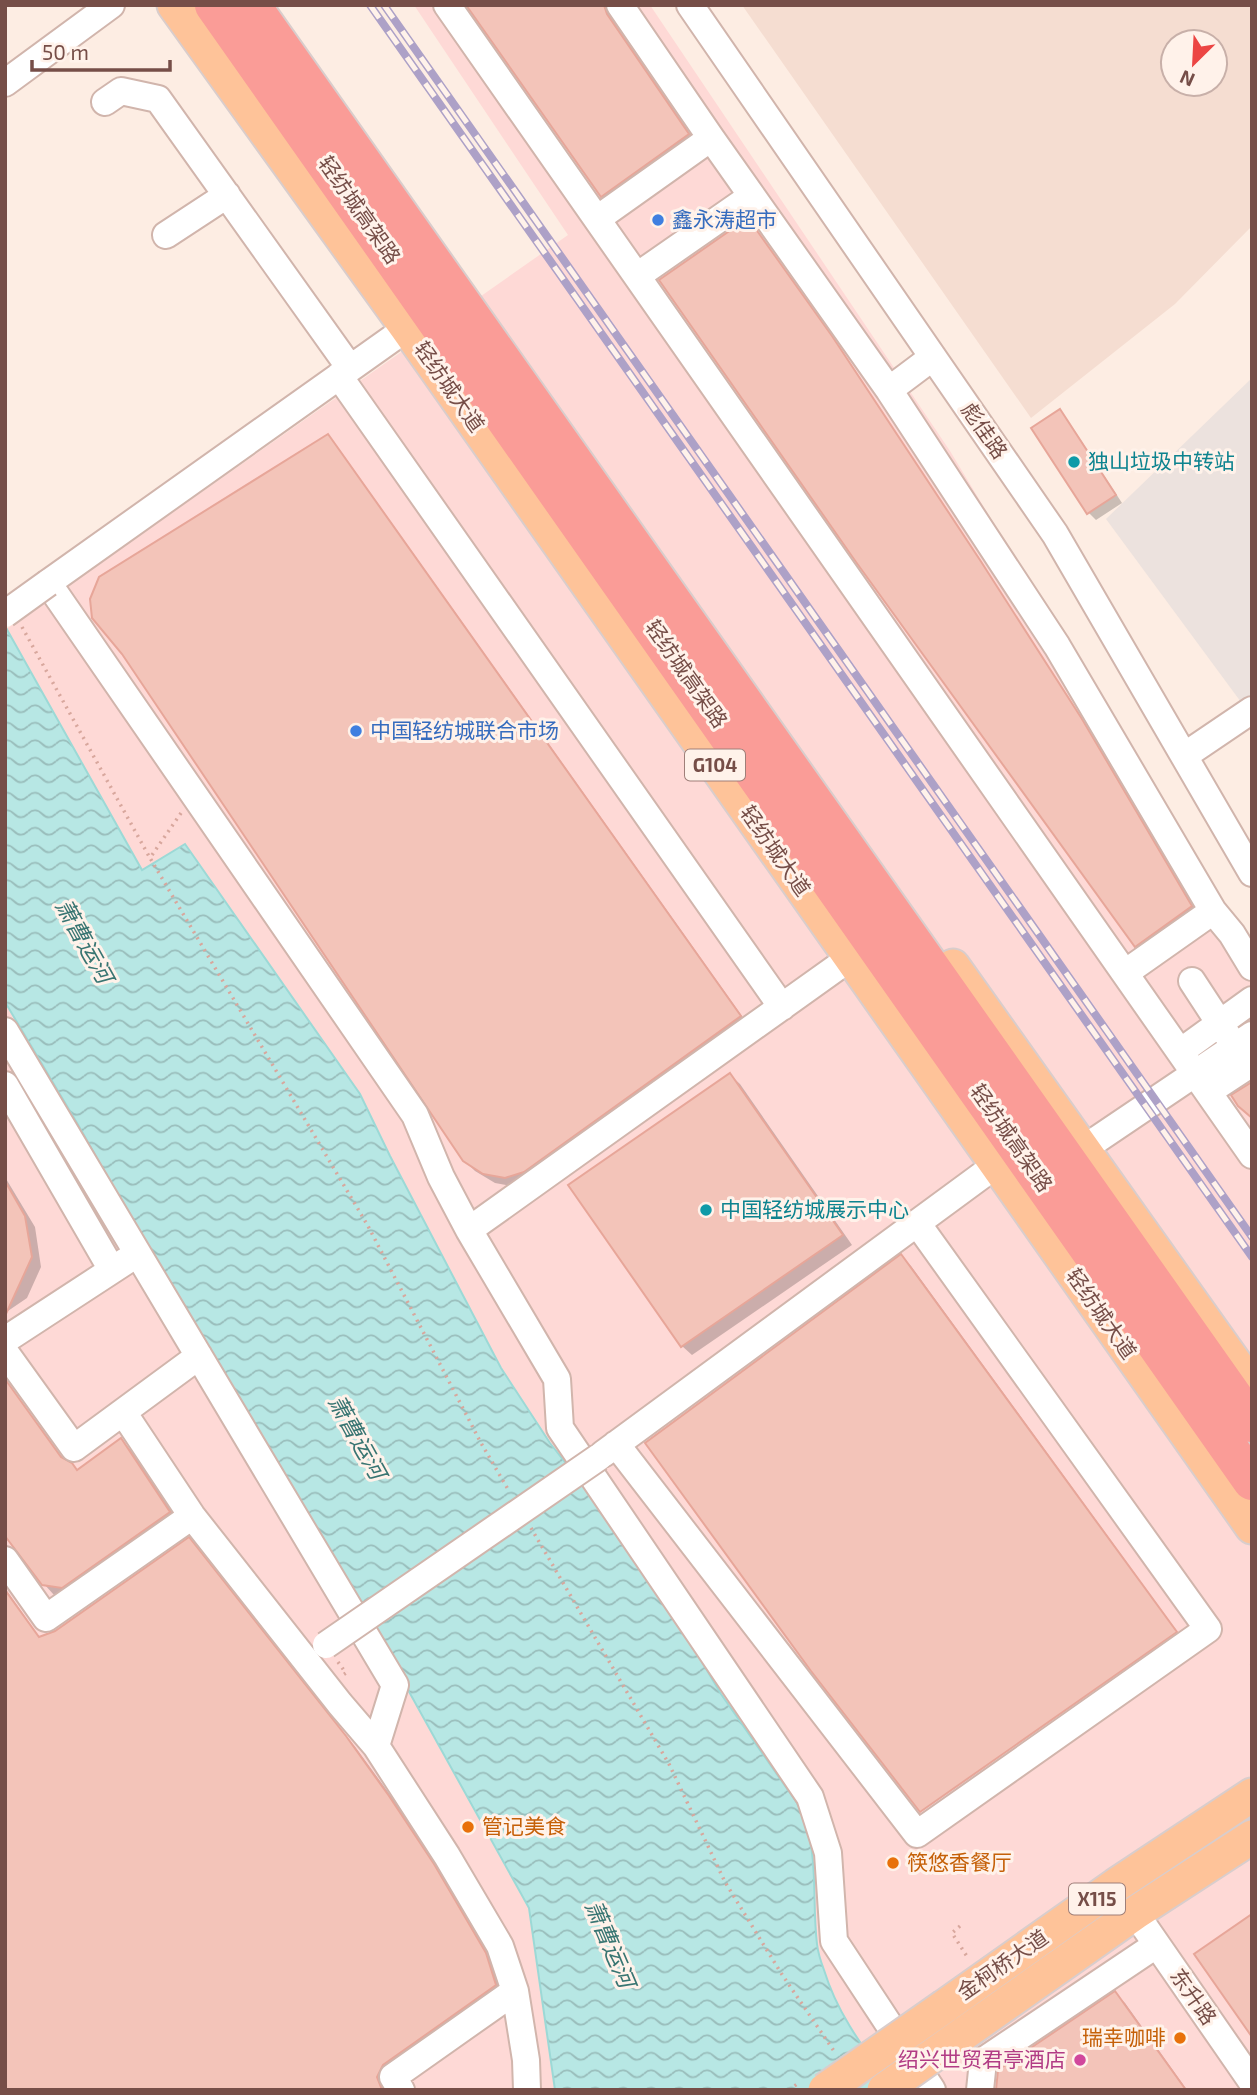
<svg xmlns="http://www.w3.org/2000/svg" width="1257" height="2095" viewBox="0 0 1257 2095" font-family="'Exo 2','Noto Sans SC',sans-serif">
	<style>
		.residential { fill: #f5ddd1; fill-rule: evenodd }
		.commercial { fill: #fed9d6 }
		.industrial { fill: #ece2de }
		.water { fill: url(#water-waves); stroke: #9cd9d6; stroke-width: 2 }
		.shadow { fill: #0003 }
		.building { fill: #f3c4b9; stroke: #e7a699; stroke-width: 2 }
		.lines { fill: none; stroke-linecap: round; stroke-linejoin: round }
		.minor-casing { stroke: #d1b5ac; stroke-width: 30 }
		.major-casing { stroke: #d9cdcc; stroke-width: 37 }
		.highway-casing { stroke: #d9cdcc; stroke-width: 42 }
		.path { stroke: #d8a79d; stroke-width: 3.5; stroke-dasharray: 2 5; stroke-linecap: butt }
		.minor { stroke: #fff; stroke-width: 26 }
		.major { stroke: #fec399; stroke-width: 33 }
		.highway { stroke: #fa9c97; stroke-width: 38 }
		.rail-casing { stroke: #ada1c7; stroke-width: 8 }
		.rail { stroke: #fff2ea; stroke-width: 5; stroke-dasharray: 16; stroke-linecap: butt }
		.minor-bridge-casing { stroke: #d1b5ac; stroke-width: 30; stroke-linecap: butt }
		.major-bridge-casing { stroke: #d9cdcc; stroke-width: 37; stroke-linecap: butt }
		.path-bridge { stroke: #d8a79d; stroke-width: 3.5; stroke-dasharray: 2 5; stroke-linecap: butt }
		.minor-bridge { stroke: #fff; stroke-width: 26 }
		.major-bridge { stroke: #fec399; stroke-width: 33 }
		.shop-dot { fill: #3f7fe0; stroke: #fff2ea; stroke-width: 2.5 }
		.culture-dot { fill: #0f9aa8; stroke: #fff2ea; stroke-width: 2.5 }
		.food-dot { fill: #e8710a; stroke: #fff2ea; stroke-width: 2.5 }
		.hotel-dot { fill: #d1479c; stroke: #fff2ea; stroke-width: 2.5 }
		.labels { text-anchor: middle; stroke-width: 6; stroke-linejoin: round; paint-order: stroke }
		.shield { fill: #fff2ea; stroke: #9f7f79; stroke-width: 2 }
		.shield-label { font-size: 19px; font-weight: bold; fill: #764e48 }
		.street-label { font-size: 21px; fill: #764e48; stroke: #fff2ea }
		.shop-label { font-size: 21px; fill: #366cbe; stroke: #fff2ea; text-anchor: start }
		.culture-label { font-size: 21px; fill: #0d838f; stroke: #fff2ea; text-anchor: start }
		.food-label { font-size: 21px; fill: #c56008; stroke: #fff2ea; text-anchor: start }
		.hotel-label { font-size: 21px; fill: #b23c85; stroke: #fff2ea; text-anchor: end }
		.water-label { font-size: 23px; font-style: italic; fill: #387572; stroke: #fff2ea }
	</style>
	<defs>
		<pattern id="water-waves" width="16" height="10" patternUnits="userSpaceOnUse" patternTransform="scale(1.75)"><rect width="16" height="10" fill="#b7e7e4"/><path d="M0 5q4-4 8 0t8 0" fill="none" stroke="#99bdbb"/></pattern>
	</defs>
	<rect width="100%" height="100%" fill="#fdede3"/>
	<path class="residential" d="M742 5H1252V226L1175 304 1031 418ZM1173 42H1215V84H1173Z"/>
	<path class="commercial" d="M414 5H650L950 451 1252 951V2090H5V630L568 235Z"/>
	<path class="industrial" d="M1252 378V717L1106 519Z"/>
	<path class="water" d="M5 626 142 870 185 844 360 1094 390 1156 501 1368 550 1443 596 1502 686 1635 721 1694 797 1803C821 1850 811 1894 817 1944 818 1953 821 1962 824 1970 838 2016 866 2051 894 2090H555L529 1908 392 1661 235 1405 80 1128 5 1002Z"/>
	<path class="shadow" d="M469 5H614L616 25 698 145 612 206 602 196Z
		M748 221 839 346 1088 728 1198 914 1143 953 1136 946Z
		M1060 412 1067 419 1122 503 1096 520 1089 513Z
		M328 436 337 446 749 1026 516 1187 495 1183 475 1171 464 1160Z
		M730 1075 740 1084 852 1245 692 1355 682 1346Z
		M5 1177 35 1227 41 1267 27 1298 5 1313Z
		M901 1256 911 1266 1176 1630 921 1810Z
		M5 1382 14 1391 65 1461 78 1472 121 1440 131 1450 179 1522 72 1597 54 1595 44 1584Z
		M198 1549 356 1748 399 1807 443 1876 495 1964 505 1995 387 2090H5V1588L40 1638 56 1632Z
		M1178 1633 1185 1642 931 1821 923 1813Z
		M1115 1994 1125 2003 1187 2090H997Z"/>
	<path class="building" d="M466 5H604L607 14 689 134 601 197Z
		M748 218 832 336 980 560 1082 719 1192 906 1135 947 856 562 659 280Z
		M1060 409 1116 495 1087 514 1031 428Z
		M328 434 741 1016 524 1172 505 1178 483 1174 463 1161 122 654 92 618 90 599 99 577Z
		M730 1073 843 1235 681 1347 568 1185Z
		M1252 1082V1118L1238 1106 1231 1095Z
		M5 1181 25 1216 32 1257 5 1316Z
		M901 1254 1177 1632 920 1812 811 1671 645 1443Z
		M5 1379 61 1457 72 1463 77 1470 121 1438 170 1512 62 1588 42 1585 5 1536Z
		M189 1537 346 1736 389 1796 434 1864 486 1953 496 1985 383 2065 377 2077 382 2090H5V1590L39 1637 55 1631Z
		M1252 1914V2037L1194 1954Z
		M1115 1991 1186 2090H996L998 2070Z"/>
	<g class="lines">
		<g class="minor-casing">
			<path id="minor" d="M447 5 1252 1155
				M620 5 711 138 889 390 1057 646 1213 911 1232 934 1252 967
				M690 5 1055 534 1252 873
				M5 83 111 5
				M105 102 121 91 158 99 350 368
				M597 219 711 138
				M166 235 227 195
				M637 276 752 196
				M407 328 48 583 415 1115 441 1177 469 1230 557 1379 560 1428 810 1797 828 1853 834 1941 932 2090
				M339 376 782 1007
				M889 390 933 357
				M1184 756 1252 710
				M1125 973 1213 911
				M1192 981 1228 1036
				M5 1031 395 1685 376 1746 447 1856 500 1946 515 1991 526 2060 527 2090
				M1180 1052 1252 1000
				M5 1085 112 1270
				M1208 1092 1252 1063
				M1083 1149 1252 1035
				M469 1230 850 958
				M5 1340 126 1261
				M5 1352 74 1448 199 1356
				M123 1412 192 1516 340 1704 376 1746
				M616 1444 917 1834 1208 1629 917 1223
				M603 1454 996 1165
				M5 1560 46 1618 192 1516
				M1135 1913 1252 2082
				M401 2090 393 2077 515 1991
				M980 2090 983 2061 1156 1945"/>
		</g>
		<g class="major-casing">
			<path id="major" d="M174 5 407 328 1252 1527
				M953 966 1252 1387
				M945 2006 1116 1885 1252 1795
				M963 2034 1135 1913 1252 1837"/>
		</g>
		<g class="highway-casing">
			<path id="highway" d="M214 5 1252 1481
				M251 5 1252 1423"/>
		</g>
		<path class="path" d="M22 627 150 858
			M181 813 150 858 368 1226 481 1443 509 1491
			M531 1528 669 1764 725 1882 781 1973 836 2054
			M338 1662 346 1673 343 1675
			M1251 1663 1252 1664
			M960 1926 952 1933 968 1958"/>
		<use href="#minor" class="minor"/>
		<use href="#major" class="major"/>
		<use href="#highway" class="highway"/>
		<g class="rail-casing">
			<path id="rail" d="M370 5 1252 1257
				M384 5 1252 1237"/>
		</g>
		<use href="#rail" class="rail"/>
		<g class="minor-bridge-casing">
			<path id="minor-bridge" d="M5 614 48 583
				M326 1645 599 1457"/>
		</g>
		<g class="major-bridge-casing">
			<path id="major-bridge" d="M825 2090 945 2006
				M884 2090 963 2034"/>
		</g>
		<path class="path-bridge" d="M789 2090 800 2082"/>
		<use href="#minor-bridge" class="minor-bridge"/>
		<use href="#major-bridge" class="major-bridge"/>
	</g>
	<g class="shop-dot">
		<circle cx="658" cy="220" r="7"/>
		<circle cx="356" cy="731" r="7"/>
	</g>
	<g class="culture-dot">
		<circle cx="1074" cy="462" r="7"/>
		<circle cx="706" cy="1210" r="7"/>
	</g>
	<g class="food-dot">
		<circle cx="468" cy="1827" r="7"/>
		<circle cx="893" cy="1863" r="7"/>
		<circle cx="1180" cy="2038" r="7"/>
	</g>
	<circle class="hotel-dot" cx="1080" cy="2060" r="7"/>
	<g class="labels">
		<g class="shield">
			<rect x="685" y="749.5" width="60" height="31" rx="5"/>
			<rect x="1069" y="1883.5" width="56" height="31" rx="5"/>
		</g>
		<g class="shield-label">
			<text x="715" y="772">G104</text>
			<text x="1097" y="1906">X115</text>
		</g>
		<g class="street-label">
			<text transform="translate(359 210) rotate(55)" y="7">轻纺城高架路</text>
			<text transform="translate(449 387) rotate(55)" y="7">轻纺城大道</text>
			<text transform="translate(984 431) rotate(55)" y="7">彪佳路</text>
			<text transform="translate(686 674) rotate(55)" y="7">轻纺城高架路</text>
			<text transform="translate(775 851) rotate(55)" y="7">轻纺城大道</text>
			<text transform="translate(1011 1138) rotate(55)" y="7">轻纺城高架路</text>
			<text transform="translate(1101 1314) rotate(55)" y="7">轻纺城大道</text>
			<text transform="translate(1003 1965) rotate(-35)" y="7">金柯桥大道</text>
			<text transform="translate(1193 1997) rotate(55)" y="7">东升路</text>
		</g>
		<g class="shop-label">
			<text x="672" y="227">鑫永涛超市</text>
			<text x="370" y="738">中国轻纺城联合市场</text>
		</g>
		<g class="culture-label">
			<text x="1088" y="469">独山垃圾中转站</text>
			<text x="720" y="1217">中国轻纺城展示中心</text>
		</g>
		<g class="food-label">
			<text x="482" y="1834">管记美食</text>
			<text x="907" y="1870">筷悠香餐厅</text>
			<text x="1166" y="2045" text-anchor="end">瑞幸咖啡</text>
		</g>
		<g class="hotel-label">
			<text x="1066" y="2067">绍兴世贸君亭酒店</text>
		</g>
		<g class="water-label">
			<text transform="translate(84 941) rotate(61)" y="8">萧曹运河</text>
			<text transform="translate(357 1437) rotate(61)" y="8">萧曹运河</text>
			<text transform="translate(610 1944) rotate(67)" y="8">萧曹运河</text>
		</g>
	</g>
	<rect width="1257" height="2095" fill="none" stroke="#764e48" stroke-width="14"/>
	<g transform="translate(1194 63) rotate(204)"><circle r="33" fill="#fff2ea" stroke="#c8b0a9" stroke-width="2"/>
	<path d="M0-5L12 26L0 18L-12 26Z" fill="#ec4543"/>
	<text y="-10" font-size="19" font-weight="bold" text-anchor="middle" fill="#764e48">N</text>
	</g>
	<path d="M32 60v10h138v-10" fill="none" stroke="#764e48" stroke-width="3.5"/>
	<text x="42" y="60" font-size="21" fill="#764e48" stroke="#fff2ea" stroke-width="5" paint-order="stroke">50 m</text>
</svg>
